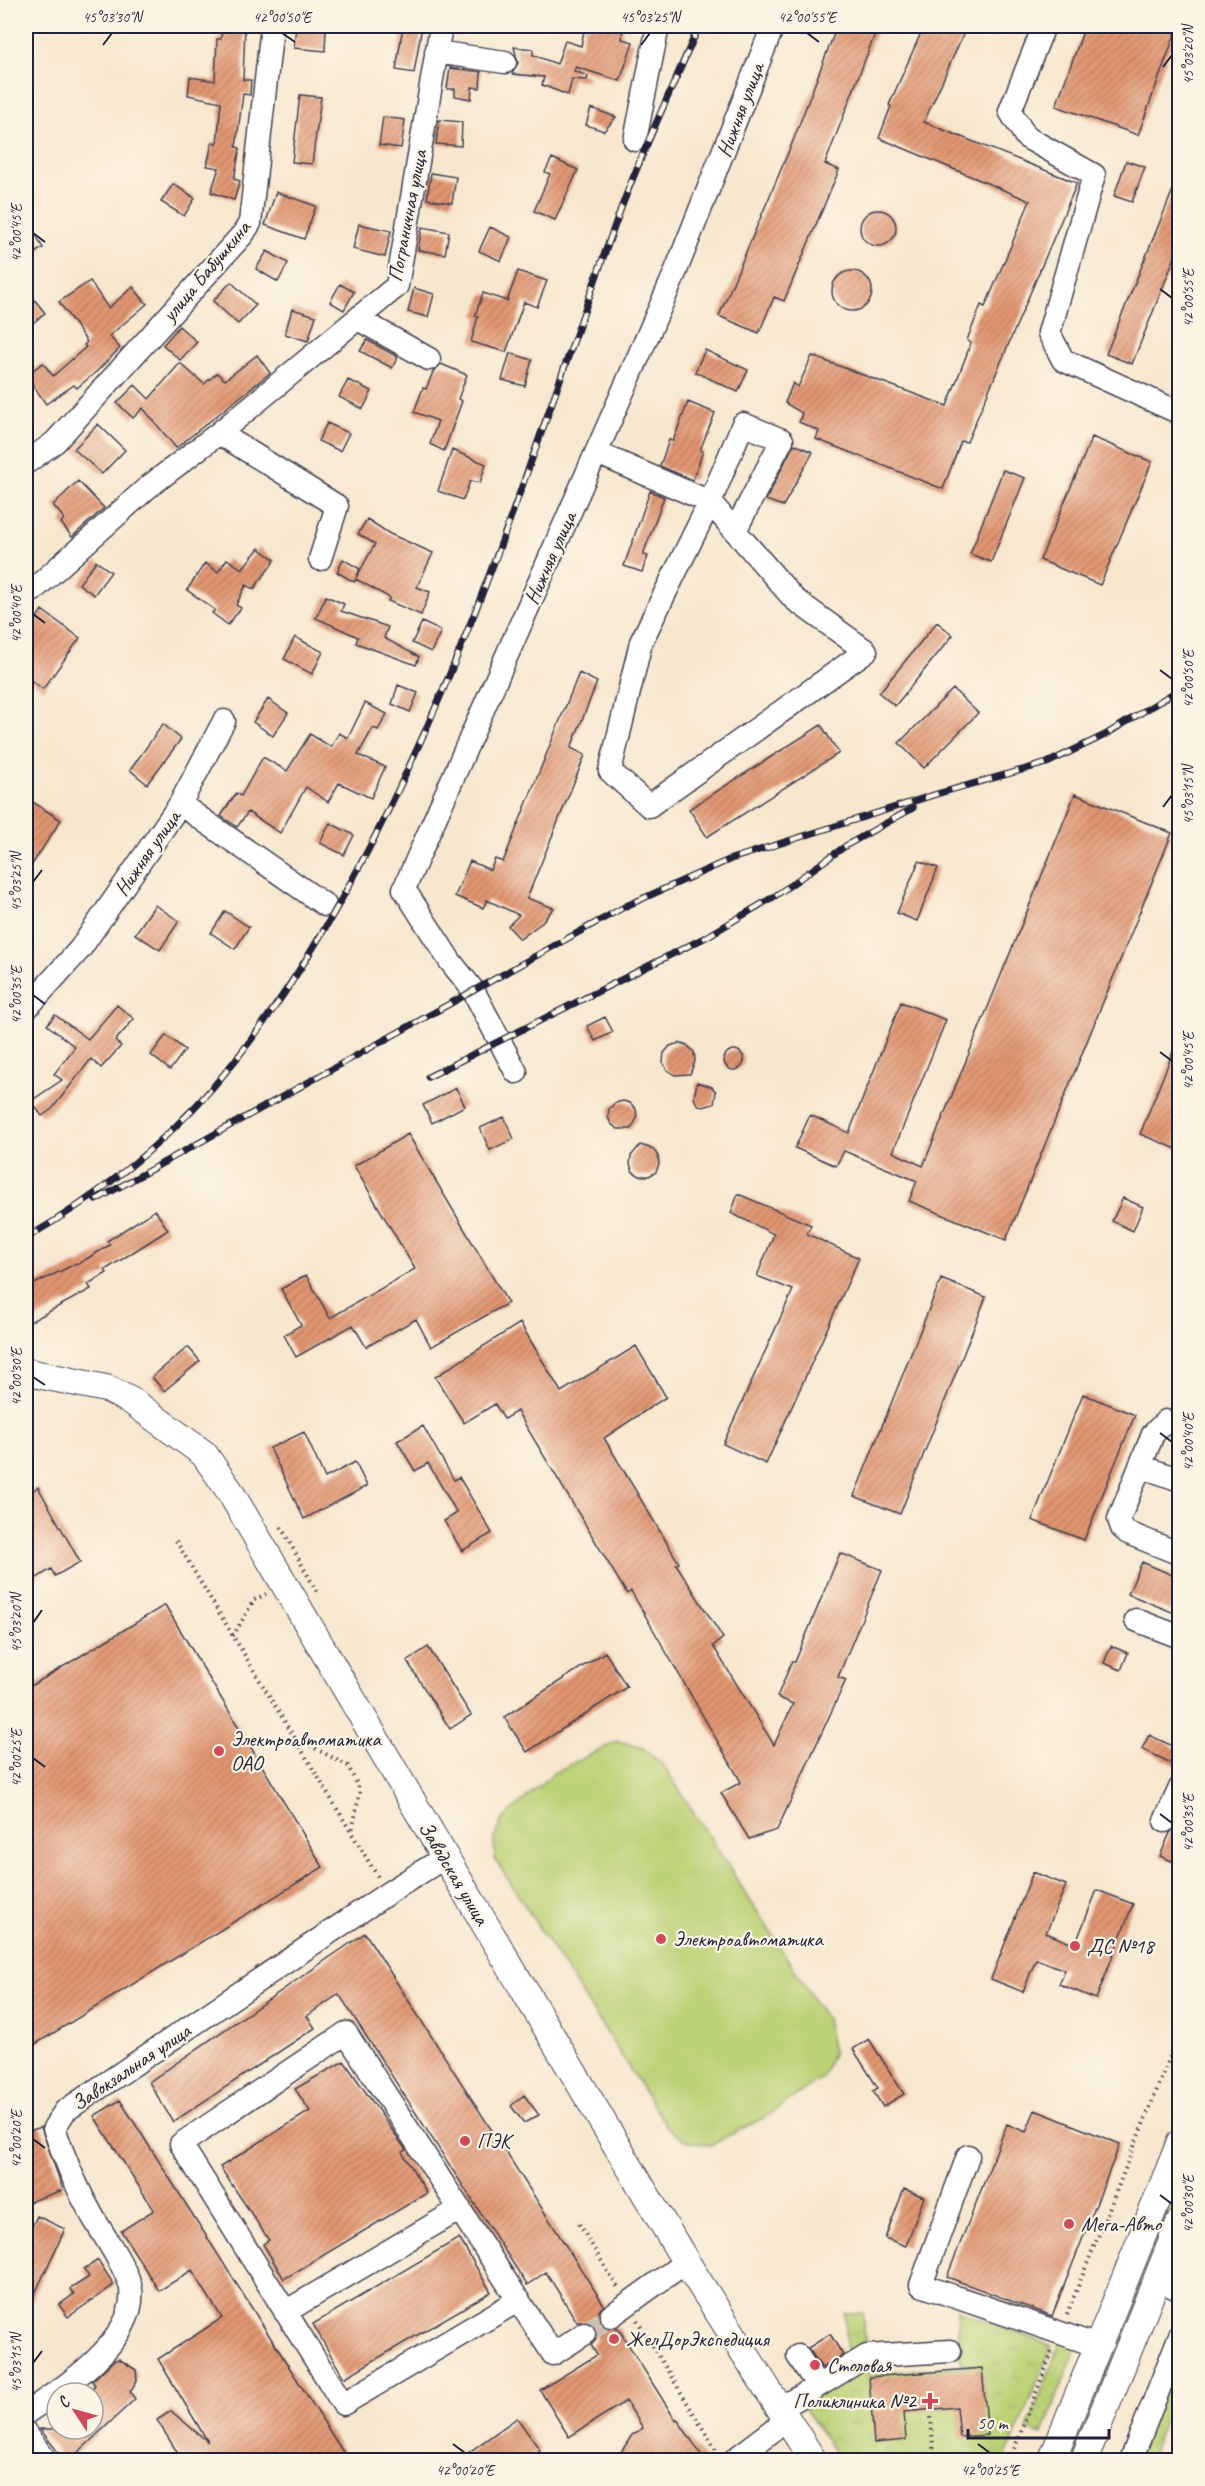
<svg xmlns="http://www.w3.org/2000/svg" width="1205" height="2486" viewBox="0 0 1205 2486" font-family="Caveat,sans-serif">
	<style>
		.grass { fill: url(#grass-dots); stroke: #6f7a58; stroke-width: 1.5 }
		.park { fill: url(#park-tufts); stroke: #6f7a58; stroke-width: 1.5 }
		.pitch { fill: #bcd276; stroke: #6f7a58; stroke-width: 1.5 }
		.building { fill: url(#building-hatch) }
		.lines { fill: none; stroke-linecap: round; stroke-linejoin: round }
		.minor-tunnel { stroke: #ccc0b1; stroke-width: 22; stroke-dasharray: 22 11; stroke-linecap: butt }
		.minor-casing { stroke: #424051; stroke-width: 25 }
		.major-casing { stroke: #424051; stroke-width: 29 }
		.path { stroke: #424051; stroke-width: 4; stroke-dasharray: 1.5 4.5; stroke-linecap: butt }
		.minor { stroke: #fff; stroke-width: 22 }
		.major { stroke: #fff; stroke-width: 27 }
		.rail-casing { stroke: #22223b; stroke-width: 7 }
		.rail { stroke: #fcf5e5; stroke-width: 4.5; stroke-dasharray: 14; stroke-linecap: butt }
		.ticks { fill: none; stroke: #22223b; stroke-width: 2 }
		.poi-dot { fill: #d1495b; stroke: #fcf5e5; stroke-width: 2 }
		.labels { text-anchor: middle; stroke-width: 4.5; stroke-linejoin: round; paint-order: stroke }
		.street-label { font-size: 21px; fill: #22223b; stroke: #fcf5e5 }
		.poi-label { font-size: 21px; fill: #22223b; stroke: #fcf5e5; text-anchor: start }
		.neatline { fill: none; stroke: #22223b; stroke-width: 2 }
		.ticks-label { font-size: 15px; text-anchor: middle; fill: #22223b }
	</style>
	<defs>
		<pattern id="grass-dots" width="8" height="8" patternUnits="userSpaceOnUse" patternTransform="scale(1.5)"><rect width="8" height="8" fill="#bcd276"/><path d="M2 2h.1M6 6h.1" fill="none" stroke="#a1b467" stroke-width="1.8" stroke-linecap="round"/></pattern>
		<pattern id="park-tufts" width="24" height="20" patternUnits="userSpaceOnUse" patternTransform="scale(1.5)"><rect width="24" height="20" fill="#bcd276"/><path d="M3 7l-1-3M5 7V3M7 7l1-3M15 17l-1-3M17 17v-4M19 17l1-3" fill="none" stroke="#a1b467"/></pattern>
		<pattern id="building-hatch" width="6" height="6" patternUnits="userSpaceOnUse" patternTransform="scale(1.5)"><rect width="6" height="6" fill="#e29671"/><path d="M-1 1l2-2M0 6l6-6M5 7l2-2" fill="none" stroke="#b77a5e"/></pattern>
	</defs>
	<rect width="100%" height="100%" fill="#fcf5e5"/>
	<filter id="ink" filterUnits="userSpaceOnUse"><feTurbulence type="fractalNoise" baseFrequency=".0167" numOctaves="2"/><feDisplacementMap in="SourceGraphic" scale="12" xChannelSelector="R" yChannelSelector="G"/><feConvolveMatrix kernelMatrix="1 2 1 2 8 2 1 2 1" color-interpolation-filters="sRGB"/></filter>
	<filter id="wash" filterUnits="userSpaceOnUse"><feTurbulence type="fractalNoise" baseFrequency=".008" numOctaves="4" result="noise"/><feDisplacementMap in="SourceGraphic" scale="24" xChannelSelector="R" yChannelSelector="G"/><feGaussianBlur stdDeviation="1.35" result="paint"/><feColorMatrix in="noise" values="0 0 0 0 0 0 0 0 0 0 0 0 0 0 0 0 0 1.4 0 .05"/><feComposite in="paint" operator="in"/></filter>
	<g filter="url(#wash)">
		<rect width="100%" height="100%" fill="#f7e7cf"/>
		<path class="grass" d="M1179 2170V2200L1076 2460H1065Z
			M1061 2340 1077 2346 1042 2435 1027 2429Z
			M1179 2347V2382L1149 2460H1136Z"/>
		<path class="park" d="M957 2310 1052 2346 1005 2460H839L805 2408 820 2378 847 2361 845 2313H863L867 2374 978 2365 961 2363Z"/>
		<path class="pitch" d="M618 1741 643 1748 664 1766 826 2019 833 2052 822 2077 767 2116 710 2145 688 2142 667 2127 495 1859 494 1839 502 1820 553 1773Z"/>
		<g id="blocks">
			<path class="building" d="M222 26H245L243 80H251L250 95 243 94 236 147 240 148 234 179 240 181 234 200 211 192 219 168 207 166 212 142 217 143 221 102 188 95 190 77 215 81 217 39H221Z
				M296 26 326 29 325 51 294 48Z
				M403 26H422L414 73 396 70Z
				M585 26H623L622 39 633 42 620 81 576 67 574 71 588 76 587 80 572 79 568 95 542 85 544 77 512 74 518 63 514 47 533 49V55L557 64 565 41 581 46Z
				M837 26H878L825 164 839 170 784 301 774 297 759 333 719 316 793 141Z
				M924 26H967L924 122 1077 183 967 442 961 441 943 489 816 439 819 431 799 422 802 413 785 403 793 383 798 387 812 356 947 406 971 343 967 340 981 305 985 307 1030 201 879 138 891 106 889 105Z
				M1085 26H1178L1138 135 1056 106Z
				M450 68 481 72 480 88 472 87 471 99 455 96V89H447Z
				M300 95 321 97 312 164 292 162Z
				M591 108 616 117 604 131 586 125Z
				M383 117 405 120 401 148 379 145Z
				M439 120 462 122 461 146 436 144Z
				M552 158 578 170 555 220 534 211 550 174 545 172Z
				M1126 161 1145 167 1132 202 1114 196Z
				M431 173 456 177 452 203 427 199Z
				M1179 175V247L1132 364 1106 354Z
				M173 184 195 198 184 216 161 202Z
				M276 192 316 206 304 239 265 225Z
				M860 228a18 18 0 1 1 36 0a18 18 0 1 1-36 0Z
				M26 217 43 248 26 258Z
				M359 224 391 231 385 257 353 249Z
				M422 227 449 232 445 254 418 250Z
				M490 227 511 237 501 261 479 251Z
				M267 251 288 263 278 282 256 269Z
				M518 271 547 281 537 307 524 302 506 352 471 342 478 317 475 316 483 293 507 301Z
				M832 291a20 20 0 1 1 40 0a20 20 0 1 1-40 0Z
				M90 281 108 308 133 287 147 304 109 336 120 348 96 372 77 388 74 385 46 404 26 375 43 363 53 376 86 347 84 345 87 342 59 302Z
				M231 282 256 305 238 324 213 301Z
				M340 284 354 292 344 310 330 302Z
				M414 288 434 294 428 317 408 312Z
				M26 289 45 313 26 329Z
				M292 309 316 316 308 341 285 334Z
				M179 326 197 342 180 360 163 345Z
				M367 340 398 357 392 368 360 351Z
				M705 350 748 370 738 392 695 372Z
				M510 353 532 360 525 386 502 380Z
				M257 355 270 373 176 448 143 408 133 418 117 403 135 385 149 399 180 363 204 384 217 373 225 380Z
				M441 364 467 375 458 399 462 401 444 451 430 444 438 421 414 412 423 388 426 389 433 372Z
				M348 380 372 391 363 409 339 397Z
				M688 402 715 413 700 450 703 451 693 480 660 466 669 440 673 441Z
				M327 423 349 433 340 451 318 441Z
				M98 424 125 450 102 474 74 449Z
				M1092 437 1152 462 1100 585 1040 560Z
				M794 444 813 452 783 506 766 500Z
				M452 450 486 464 480 483 470 481 463 500 438 491Z
				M1003 470 1025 478 991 562 970 554Z
				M78 481 104 508 72 537 61 523 64 518 53 505Z
				M650 491 664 497 643 555 648 556 642 572 624 566Z
				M367 519 390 534 433 553 417 587 430 592 421 615 388 601 390 598 356 579 354 582 337 572 343 559 360 569 356 578 375 544 358 534Z
				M259 548 275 560 254 589 246 585 236 605 241 608 228 625 212 613 215 610 187 590 205 563 218 572 227 559 242 569Z
				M96 561 111 572 94 595 79 584Z
				M326 596 344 604 341 611 388 627 384 638 419 657 416 665 356 643 358 637 316 618Z
				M42 610 80 638 43 689 26 677V634Z
				M422 622 441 631 431 652 412 643Z
				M937 622 953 635 895 706 879 693Z
				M295 637 323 652 312 674 284 659Z
				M579 673 597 682 571 748 585 755 527 898 554 908 540 924 520 939 508 926 519 915 487 900 483 908 455 896 470 861 490 870 495 859 503 862Z
				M398 685 418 693 410 712 392 704Z
				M953 689 978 713 924 768 899 743Z
				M268 699 288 713 273 736 253 722Z
				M365 703 387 714 378 730 373 728 358 755 385 767 371 798 339 783 328 802 306 787 280 833 248 812 237 827 221 816 236 793 241 796 263 757 287 771 310 734 331 747 339 733 348 738Z
				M163 724 181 739 147 784 130 770Z
				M821 725 839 753 707 837 689 809Z
				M1075 794 1172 833 1006 1240 909 1201 917 1181 844 1151 836 1166 795 1148 810 1115 849 1133 901 1002 946 1020 893 1152 923 1166Z
				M31 801 61 820 26 874V809Z
				M330 823 354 835 344 855 320 843Z
				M919 861 938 868 917 921 897 913Z
				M155 905 179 921 160 950 135 934Z
				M225 911 249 927 235 949 211 933Z
				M117 1005 134 1019 115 1041 121 1046 101 1068 91 1059 52 1109 42 1116 31 1101 62 1080 54 1074 75 1047 47 1025 55 1015 88 1039Z
				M605 1017 613 1032 595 1041 587 1026Z
				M166 1035 185 1050 170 1070 151 1055Z
				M1179 1037V1150L1140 1134Z
				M679 1043 687 1045 694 1052 695 1061 690 1074 675 1075 667 1070 663 1062 664 1053 670 1046Z
				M724 1060a10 10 0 1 1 20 0a10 10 0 1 1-20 0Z
				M697 1082 712 1087 716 1092 714 1104 703 1107 697 1104 694 1098Z
				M456 1088 465 1106 432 1123 423 1105Z
				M623 1101 630 1103 636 1109 637 1118 631 1129H618L611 1124 608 1117 609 1109 615 1103Z
				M504 1117 514 1139 490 1150 480 1128Z
				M408 1134 508 1303 431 1347 416 1319 366 1347 353 1325 296 1357 284 1335 301 1325 281 1289 306 1275 330 1318 415 1269 354 1166Z
				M640 1145 653 1149 658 1156 659 1164 656 1172 649 1176H640L633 1172 630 1164 631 1156Z
				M738 1194 811 1225 807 1234 859 1258 766 1464 723 1444 793 1290 757 1276 774 1234 731 1213Z
				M1123 1198 1143 1207 1133 1231 1112 1221Z
				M155 1210 168 1230 105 1270 107 1273 88 1284 91 1289 26 1324V1288L77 1263 78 1264 110 1245 107 1241Z
				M941 1279 986 1297 900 1514 854 1496Z
				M520 1323 561 1392 636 1346 666 1397 604 1438 679 1563 676 1564 723 1638 713 1646 774 1745 793 1704 777 1697 792 1661 795 1662 840 1553 882 1570 838 1677 846 1680 777 1830 749 1839 721 1793 741 1782 631 1591 627 1594 517 1411 504 1419 495 1404 464 1423 435 1377Z
				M188 1347 200 1361 164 1391 152 1377Z
				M1083 1394 1135 1415 1084 1540 1032 1520Z
				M423 1426 454 1480 459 1477 492 1533 462 1551 444 1521 457 1513 428 1463 415 1471 397 1441Z
				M304 1432 325 1478 355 1462 367 1486 304 1519 270 1448Z
				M38 1487 80 1562 55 1576 51 1569 26 1585V1495Z
				M1142 1562 1179 1578V1615L1128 1594Z
				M165 1605 323 1867 26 2050V1689Z
				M1111 1646 1128 1653 1121 1670 1104 1663Z
				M428 1647 471 1715 450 1729 407 1661Z
				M605 1652 627 1687 527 1752 504 1717Z
				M1149 1735 1179 1749V1767L1142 1749Z
				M1179 1822V1864L1160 1856 1170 1833Z
				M1033 1872 1066 1885 1046 1933 1075 1945 1097 1890 1133 1904 1096 1999 1059 1984 1065 1970 1036 1959 1023 1992 991 1979Z
				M365 1933 604 2305 599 2311 600 2323 606 2328H618L676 2421 677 2419 705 2460H616L632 2435 643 2428 626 2401 569 2437 540 2390 597 2355 591 2345 596 2340V2327L590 2322H577L546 2272 527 2285 339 1994 307 2016 315 2028 173 2122 149 2082Z
				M869 2039 904 2094 883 2107 873 2091 878 2088 853 2049Z
				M344 2061 406 2150 402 2152 427 2193 284 2279 263 2244 269 2240 220 2167 310 2111 295 2089Z
				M524 2095 539 2115 524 2123 511 2106Z
				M120 2100 248 2302 348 2460H182L157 2420 171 2411 208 2442 158 2359 222 2318 192 2270 159 2291 121 2231 154 2210 94 2116Z
				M1035 2110 1120 2144 1052 2316 947 2277 1007 2124 1026 2132Z
				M41 2127 63 2190 26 2203V2132Z
				M904 2189 924 2197 906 2246 885 2238Z
				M37 2216 65 2229 26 2313V2240Z
				M459 2238 491 2292 344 2378 313 2324Z
				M98 2260 114 2285 68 2317 59 2305 74 2294 70 2289 89 2277 84 2269Z
				M830 2334 843 2355 822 2368 808 2348Z
				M119 2359 136 2370 137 2380 130 2392 135 2399 70 2460H64L40 2429H93V2387L95 2385 92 2381 113 2361Z
				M982 2368 988 2435 960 2437 957 2407 904 2412 906 2440 874 2443 869 2377Z
				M517 2418 540 2450 525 2460H458Z"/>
		</g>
	</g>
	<g filter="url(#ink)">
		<use href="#blocks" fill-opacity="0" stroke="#424051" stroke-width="1.5"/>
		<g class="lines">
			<path class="minor-tunnel" d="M584 2334 611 2316"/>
			<g class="minor-casing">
				<path id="minor" d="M1044 26 1010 111 1026 137 1094 175 1049 333 1063 360 1180 413
					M436 52 505 62
					M635 140 658 26
					M358 319 429 359
					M219 433 337 506 320 559
					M597 453 710 502 794 599 866 651 649 806 610 771 641 642 710 502 743 424 782 440 735 531
					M26 463 55 442 243 234 250 223 272 26
					M26 586 32 591 147 488 219 433 397 286 441 26
					M180 804 224 721
					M26 1009 80 949 180 804 325 905
					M516 1072 473 990 450 961 404 889 673 278 773 26
					M1180 1425 1166 1421 1153 1434 1119 1519 1122 1528 1128 1533 1180 1554
					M1140 1466 1180 1480
					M1136 1620 1180 1637
					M1165 1821 1180 1788
					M968 2156 921 2285 1098 2346
					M1156 2279 1180 2290
					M519 2300 343 2404 181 2144 346 2033 553 2354 584 2334
					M285 2312 460 2209
					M611 2316 686 2262
					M798 2356 818 2386
					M778 2407 795 2400 867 2356 950 2351
					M26 2413C62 2389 137 2341 131 2289 129 2272 102 2233 93 2217 77 2189 64 2158 54 2128L65 2111 388 1893 445 1857
					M26 2433 45 2460
					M734 2460 787 2420
					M1131 2460 1180 2335"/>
			</g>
			<g class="major-casing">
				<path id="major" d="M26 1372 108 1389 133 1402 204 1454 229 1490 445 1857 686 2262 813 2460
					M1052 2460 1180 2143
					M1084 2460 1180 2222"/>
			</g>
			<path class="path" d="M281 1527 317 1592
				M176 1541 378 1877
				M233 1636 254 1600 266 1594
				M294 1737 348 1766 360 1790 352 1832
				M579 2224 618 2288
				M1067 2314 1180 2032
				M637 2320 717 2452
				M931 2417 934 2460
				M1010 2460 1053 2349"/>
			<use href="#minor" class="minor"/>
			<use href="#major" class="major"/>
			<g class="rail-casing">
				<path id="rail" d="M428 1077 708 936 775 896 847 845 913 808
					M96 1200 626 906 731 859 940 793 1047 763 1105 735 1180 689
					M26 1238C94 1199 161 1147 213 1087 271 1020 317 946 358 869 468 664 537 440 616 222 640 155 671 91 699 26"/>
			</g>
			<use href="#rail" class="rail"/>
		</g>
	</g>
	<path class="ticks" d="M282 33 295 42M807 33 819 42M103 45 112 33M641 45 650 33M1163 67 1172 55M33 233 45 242M1160 289 1172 298M33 614 45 623M1160 670 1172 679M1163 807 1172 795M33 882 42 870M33 995 45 1004M1160 1052 1172 1061M33 1377 45 1385M1160 1433 1172 1442M33 1623 42 1610M33 1758 45 1767M1160 1814 1172 1823M33 2139 45 2148M1160 2195 1172 2204M33 2363 42 2351M453 2444 465 2453M978 2444 990 2453"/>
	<g class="poi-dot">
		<circle cx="219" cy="1751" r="6"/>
		<circle cx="661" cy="1939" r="6"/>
		<circle cx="1075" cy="1946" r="6"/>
		<circle cx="465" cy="2141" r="6"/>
		<circle cx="1069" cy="2224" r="6"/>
		<circle cx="614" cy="2339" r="6"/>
		<circle cx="815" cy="2365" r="6"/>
		<path d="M927 2392h6v6h6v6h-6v6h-6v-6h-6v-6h6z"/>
	</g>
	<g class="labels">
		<g class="street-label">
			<text transform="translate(740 110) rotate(-69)" y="7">Нижняя улица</text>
			<text transform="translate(407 216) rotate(-79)" y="7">Пограничная улица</text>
			<text transform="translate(206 271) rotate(-50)" y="7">улица Бабушкина</text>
			<text transform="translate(550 558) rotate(-66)" y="7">Нижняя улица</text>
			<text transform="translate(147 853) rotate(-55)" y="7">Нижняя улица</text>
			<text transform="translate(454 1873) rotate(59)" y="7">Заводская улица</text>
			<text transform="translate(131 2067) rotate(-34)" y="7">Завокзальная улица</text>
		</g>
		<g class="poi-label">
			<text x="231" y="1746">Электроавтоматика<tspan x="231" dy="24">ОАО</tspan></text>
			<text x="673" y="1946">Электроавтоматика</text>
			<text x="1087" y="1953">ДС №18</text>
			<text x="477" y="2148">ПЭК</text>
			<text x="1081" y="2231">Мега-Авто</text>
			<text x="626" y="2346">ЖелДорЭкспедиция</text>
			<text x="827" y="2372">Столовая</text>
			<text x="916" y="2408" text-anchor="end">Поликлиника №2</text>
		</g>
	</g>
	<rect width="1205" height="2486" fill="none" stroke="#fcf5e5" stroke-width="66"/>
	<g transform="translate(75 2411) rotate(306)"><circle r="28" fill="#fcf5e5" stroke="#a5a1a1" stroke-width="1.5"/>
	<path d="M0-4.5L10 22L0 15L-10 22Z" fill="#d1495b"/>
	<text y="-9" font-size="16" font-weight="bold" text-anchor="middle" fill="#22223b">С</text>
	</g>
	<path d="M968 2429v9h141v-9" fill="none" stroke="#22223b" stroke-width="3"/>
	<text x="977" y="2429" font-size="18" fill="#22223b" stroke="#fcf5e5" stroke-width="4.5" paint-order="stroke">50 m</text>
	<rect x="33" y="33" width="1139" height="2420" class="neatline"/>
	<g class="ticks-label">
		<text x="112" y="22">45°03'30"N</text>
		<text x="282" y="22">42°00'50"E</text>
		<text x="650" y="22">45°03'25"N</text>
		<text x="807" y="22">42°00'55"E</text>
		<text transform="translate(1188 55) rotate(-90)" y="5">45°03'20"N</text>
		<text transform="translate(16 233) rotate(-90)" y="5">42°00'45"E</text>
		<text transform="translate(1188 298) rotate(-90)" y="5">42°00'55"E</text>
		<text transform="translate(16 614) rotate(-90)" y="5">42°00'40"E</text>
		<text transform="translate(1188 679) rotate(-90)" y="5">42°00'50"E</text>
		<text transform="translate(1188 795) rotate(-90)" y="5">45°03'15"N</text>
		<text transform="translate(16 882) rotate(-90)" y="5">45°03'25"N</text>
		<text transform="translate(16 995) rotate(-90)" y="5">42°00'35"E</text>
		<text transform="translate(1188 1061) rotate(-90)" y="5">42°00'45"E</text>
		<text transform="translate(16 1377) rotate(-90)" y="5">42°00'30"E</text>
		<text transform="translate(1188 1442) rotate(-90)" y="5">42°00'40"E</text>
		<text transform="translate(16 1623) rotate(-90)" y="5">45°03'20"N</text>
		<text transform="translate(16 1758) rotate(-90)" y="5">42°00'25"E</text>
		<text transform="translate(1188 1823) rotate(-90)" y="5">42°00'35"E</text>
		<text transform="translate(16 2139) rotate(-90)" y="5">42°00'20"E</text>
		<text transform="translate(1188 2204) rotate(-90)" y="5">42°00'30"E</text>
		<text transform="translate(16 2363) rotate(-90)" y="5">45°03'15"N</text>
		<text x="465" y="2475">42°00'20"E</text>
		<text x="990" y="2475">42°00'25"E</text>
	</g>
</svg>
